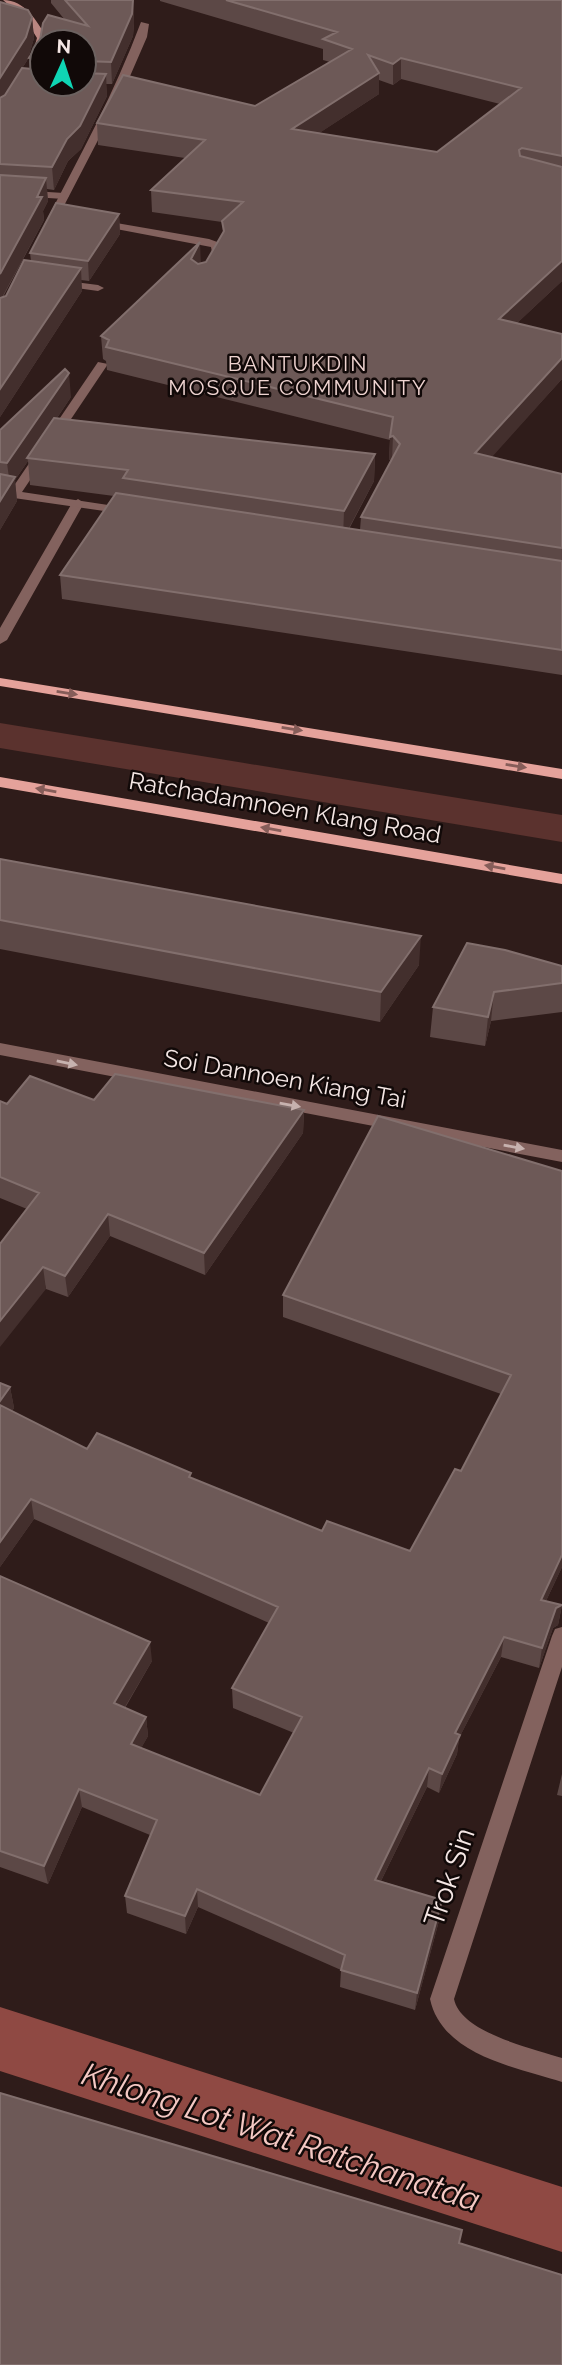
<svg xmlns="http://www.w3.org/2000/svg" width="562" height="2365" viewBox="0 0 562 2365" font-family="Raleway,sans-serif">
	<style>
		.green { fill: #5b322e }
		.water { fill: #8f4943 }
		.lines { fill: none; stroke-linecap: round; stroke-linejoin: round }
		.lane { fill: #83625e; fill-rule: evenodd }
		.street { fill: #83625e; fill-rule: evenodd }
		.secondary { fill: #ba8681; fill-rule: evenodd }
		.primary { fill: #e5a29b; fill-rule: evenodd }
		.wall { fill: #5c4846; fill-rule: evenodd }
		.shaded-wall { fill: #432f2d }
		.building { fill: #6d5957; stroke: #826f6d; stroke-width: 2; fill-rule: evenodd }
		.oneway { fill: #865d59 }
		.oneway2 { fill: #c7b2af }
		.labels { text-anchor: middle; stroke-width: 5; stroke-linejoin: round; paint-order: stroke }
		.far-neighbourhood-label { font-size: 21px; letter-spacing: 2px; fill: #efd4d1; stroke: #110908 }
		.street-label { font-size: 24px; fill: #f5e7e5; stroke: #110908 }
		.near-street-label { font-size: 28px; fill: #f5e7e5; stroke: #110908 }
		.near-water-label { font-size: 32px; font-style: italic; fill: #f5c9c4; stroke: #110908 }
	</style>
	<rect width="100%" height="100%" fill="#2f1c1a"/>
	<path class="green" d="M0 723 562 815V842L0 748Z"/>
	<path class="water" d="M0 2007 562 2187V2252L0 2071Z"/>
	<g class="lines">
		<path class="lane" d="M0 189 64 193 69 196 64 199 0 195Z
			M78 499 84 503 7 640 0 644V628L72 503Z"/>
		<path class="street" d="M141 22 149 24 147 37 124 90 54 225 45 227 44 225C79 158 115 92 141 22Z
			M99 220 209 239 220 243 222 252 214 266H206L205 264 212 252 211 247 95 225V221Z
			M59 280 98 285 104 288 98 291 55 285V281Z
			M98 362 108 364 22 492 128 508 132 509V515L0 496V488L11 490Z
			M0 1043 562 1150V1162L0 1055Z
			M562 1627V1667L454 1999C461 2033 532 2048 562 2058V2082C515 2067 442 2055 430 1999L552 1636 555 1629Z"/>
		<path class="secondary" d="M3 0C25 0 37 21 47 38L46 42H42L39 61 31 59 37 38 26 20Z"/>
		<path class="primary" d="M0 678 562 769V779L0 686Z
			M0 777 562 874V884L0 787Z"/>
	</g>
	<path class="wall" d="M51 0H133L134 23 133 36 112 84H106L107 96 81 149 68 161 54 190 47 189 48 201 43 211 44 220 3 297 6 296 24 260 31 261 30 253 56 203 119 214 120 234 89 281 81 280 82 291 0 417V2L28 10 32 17 34 38 28 59 5 95 22 68 30 69 29 58 40 40 43 23 48 15 65 20 51 3ZM42 42H84V84H42Z
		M160 0H562V281L517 323 562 334V379L491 457 562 474V675L62 599 60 575 114 496 30 485 28 461 15 480 17 501 0 530V430L71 397 57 418 375 454 374 481 349 529 360 530 361 517 392 460H389L390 440 107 370 106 361 103 359 101 336 201 263 206 262 223 233 222 222 152 212 151 190 185 158 98 145 97 123 255 106 330 62 323 60V49L160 1ZM401 79 500 104 437 152 319 133 379 94V80L393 85Z
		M0 859 419 965 380 1022 0 949Z
		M562 966V1012L491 1021 485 1046 430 1037 433 1007Z
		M94 1100 304 1110 303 1133 205 1275 110 1236 68 1297 46 1289 27 1209 0 1198V1101L7 1104Z
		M562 1171V1567L546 1601 562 1605 558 1625 553 1628 539 1668 501 1657 459 1738 457 1754 439 1793 427 1787 381 1881 442 1900 440 1917 415 2010 340 1987 341 1970 198 1907 186 1934 127 1913 125 1896 150 1835 82 1807 48 1884 0 1867V1576L152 1661 125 1708 146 1717 148 1736 141 1748 260 1795 294 1733 233 1708 232 1688 269 1623 34 1519 0 1567 10 1387 14 1408 12 1411 87 1449 192 1478 322 1531 410 1551 461 1471 501 1394 283 1317V1295Z
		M562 1774V1796L557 1795Z"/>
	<path class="shaded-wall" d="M133 1 134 23 133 36 112 84 111 62Z
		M32 17 34 38 28 59 0 103V78Z
		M401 58V79L393 85V64Z
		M379 73V94L292 151V129Z
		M106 74 107 96 81 149 68 161 54 190 52 167 67 139Z
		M46 178 48 201 43 211 44 220 0 301V274Z
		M119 214 120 234 89 281 88 261Z
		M200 242 201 265 191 282V259Z
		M562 261V281L497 342 499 319Z
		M81 268 82 291 0 417V389Z
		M562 358V379L474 477 475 453Z
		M69 373 71 397 30 458H27L28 461 15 480 17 501 0 530V501L10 485 7 463Z
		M393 436 392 460H389L390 437Z
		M375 454 374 481 343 539 344 511Z
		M421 936 419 965 380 1022 381 992Z
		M494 992 491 1021 485 1046 488 1017Z
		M304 1110 303 1133 205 1275 204 1253Z
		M108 1214 110 1236 68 1297 65 1276Z
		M43 1267 46 1289 0 1347V1321Z
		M10 1387 14 1408 1 1425 0 1417V1401Z
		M31 1499 34 1519 0 1567V1542Z
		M562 1555V1567L537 1620 541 1600Z
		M562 1605 558 1625 553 1628 539 1668 542 1648 556 1608Z
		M504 1637 501 1657 459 1738 457 1754 439 1793 442 1774 455 1733Z
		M150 1642 152 1661 116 1722 114 1703Z
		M146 1717 148 1736 133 1763 131 1744Z
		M429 1768 427 1787 373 1897 375 1880Z
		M79 1789 82 1807 48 1884 44 1866Z
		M197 1889 198 1907 186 1934 185 1916Z
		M442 1900 440 1917 415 2010 417 1993Z"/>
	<path class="building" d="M65 0H133L132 14 111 62 84 61V42H42V59L29 58 40 40 43 23 48 15 88 26Z
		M226 0H562V156L522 148 519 150 520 156 562 167V261L499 319 562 334V358L475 453 562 474V548L361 517 400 444 393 436 390 437 393 417 106 347 109 340 101 336 200 242 191 259 198 264 206 262 224 231 222 221 243 202 151 190 205 140 97 123 123 75 255 106 352 49 323 39 337 32ZM368 55 393 64 401 58 521 88 437 152 292 129 379 73Z
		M0 2 28 10 32 17 26 37 0 78Z
		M22 68 42 70V84H84V73L106 74 80 126 67 139 52 167 0 164V98L5 95Z
		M0 175 46 178 37 197H42L0 274Z
		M56 203 119 214 88 261 30 253Z
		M24 260 81 268 0 389V298L6 296Z
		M65 369 69 373 7 463 0 462V430Z
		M54 418 375 454 344 511 123 478 128 470 27 458Z
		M0 474 15 477 0 501Z
		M116 493 562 561V650L60 575Z
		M0 859 421 936 381 992 0 920Z
		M467 943 505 950 562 966V983L494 992 488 1017 433 1007Z
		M115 1074 304 1110 204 1253 108 1214 65 1276 43 1267 0 1321V1244L39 1193 0 1177V1101L7 1104 30 1076 94 1100Z
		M378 1116 562 1171V1555L541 1600 562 1605 556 1608 542 1648 504 1637 455 1733 460 1735 442 1774 429 1768 375 1880 442 1900 417 1993 341 1970 345 1955 197 1889 185 1916 125 1896 157 1820 79 1789 44 1866 0 1851V1576L150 1642 114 1703 146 1717 131 1744 260 1795 302 1717 232 1688 278 1607 31 1499 0 1542V1405L87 1449 97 1433 191 1473 189 1477 322 1531 327 1521 410 1551 455 1469 461 1471 511 1375 283 1295Z
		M0 1383 10 1387 0 1401Z
		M0 2093 462 2230 459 2243 562 2275V2365H0Z"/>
	<defs><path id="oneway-solid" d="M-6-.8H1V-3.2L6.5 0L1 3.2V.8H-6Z" transform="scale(1.75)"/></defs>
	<g class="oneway">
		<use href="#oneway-solid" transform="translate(67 693) rotate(9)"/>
		<use href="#oneway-solid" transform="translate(292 729) rotate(9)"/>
		<use href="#oneway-solid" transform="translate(516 766) rotate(9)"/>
		<use href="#oneway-solid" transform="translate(46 790) rotate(-170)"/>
		<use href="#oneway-solid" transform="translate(271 829) rotate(-170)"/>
		<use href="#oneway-solid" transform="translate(495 867) rotate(-170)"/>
	</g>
	<g class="oneway2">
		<use href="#oneway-solid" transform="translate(67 1063) rotate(12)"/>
		<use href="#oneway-solid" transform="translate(290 1105) rotate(10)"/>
		<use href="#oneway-solid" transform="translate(514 1147) rotate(10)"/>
	</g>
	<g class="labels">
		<g class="far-neighbourhood-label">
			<text x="298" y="371">BANTUKDIN<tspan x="298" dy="24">MOSQUE COMMUNITY</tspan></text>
		</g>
		<g class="street-label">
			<text transform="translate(285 808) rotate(10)" y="8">Ratchadamnoen Klang Road</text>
			<text transform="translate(285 1079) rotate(10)" y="8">Soi Dannoen Kiang Tai</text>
		</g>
		<g class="near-street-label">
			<text transform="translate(449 1877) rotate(-71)" y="10">Trok Sin</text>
		</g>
		<g class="near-water-label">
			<text transform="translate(281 2137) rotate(18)" y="11">Khlong Lot Wat Ratchanatda</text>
		</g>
	</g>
	<g transform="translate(63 63) rotate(3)"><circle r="33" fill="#110908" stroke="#6c6260" stroke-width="2"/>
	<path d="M0-5L12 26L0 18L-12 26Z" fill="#0fd5b4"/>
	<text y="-10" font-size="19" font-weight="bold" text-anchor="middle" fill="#f5e7e5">N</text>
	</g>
</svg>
